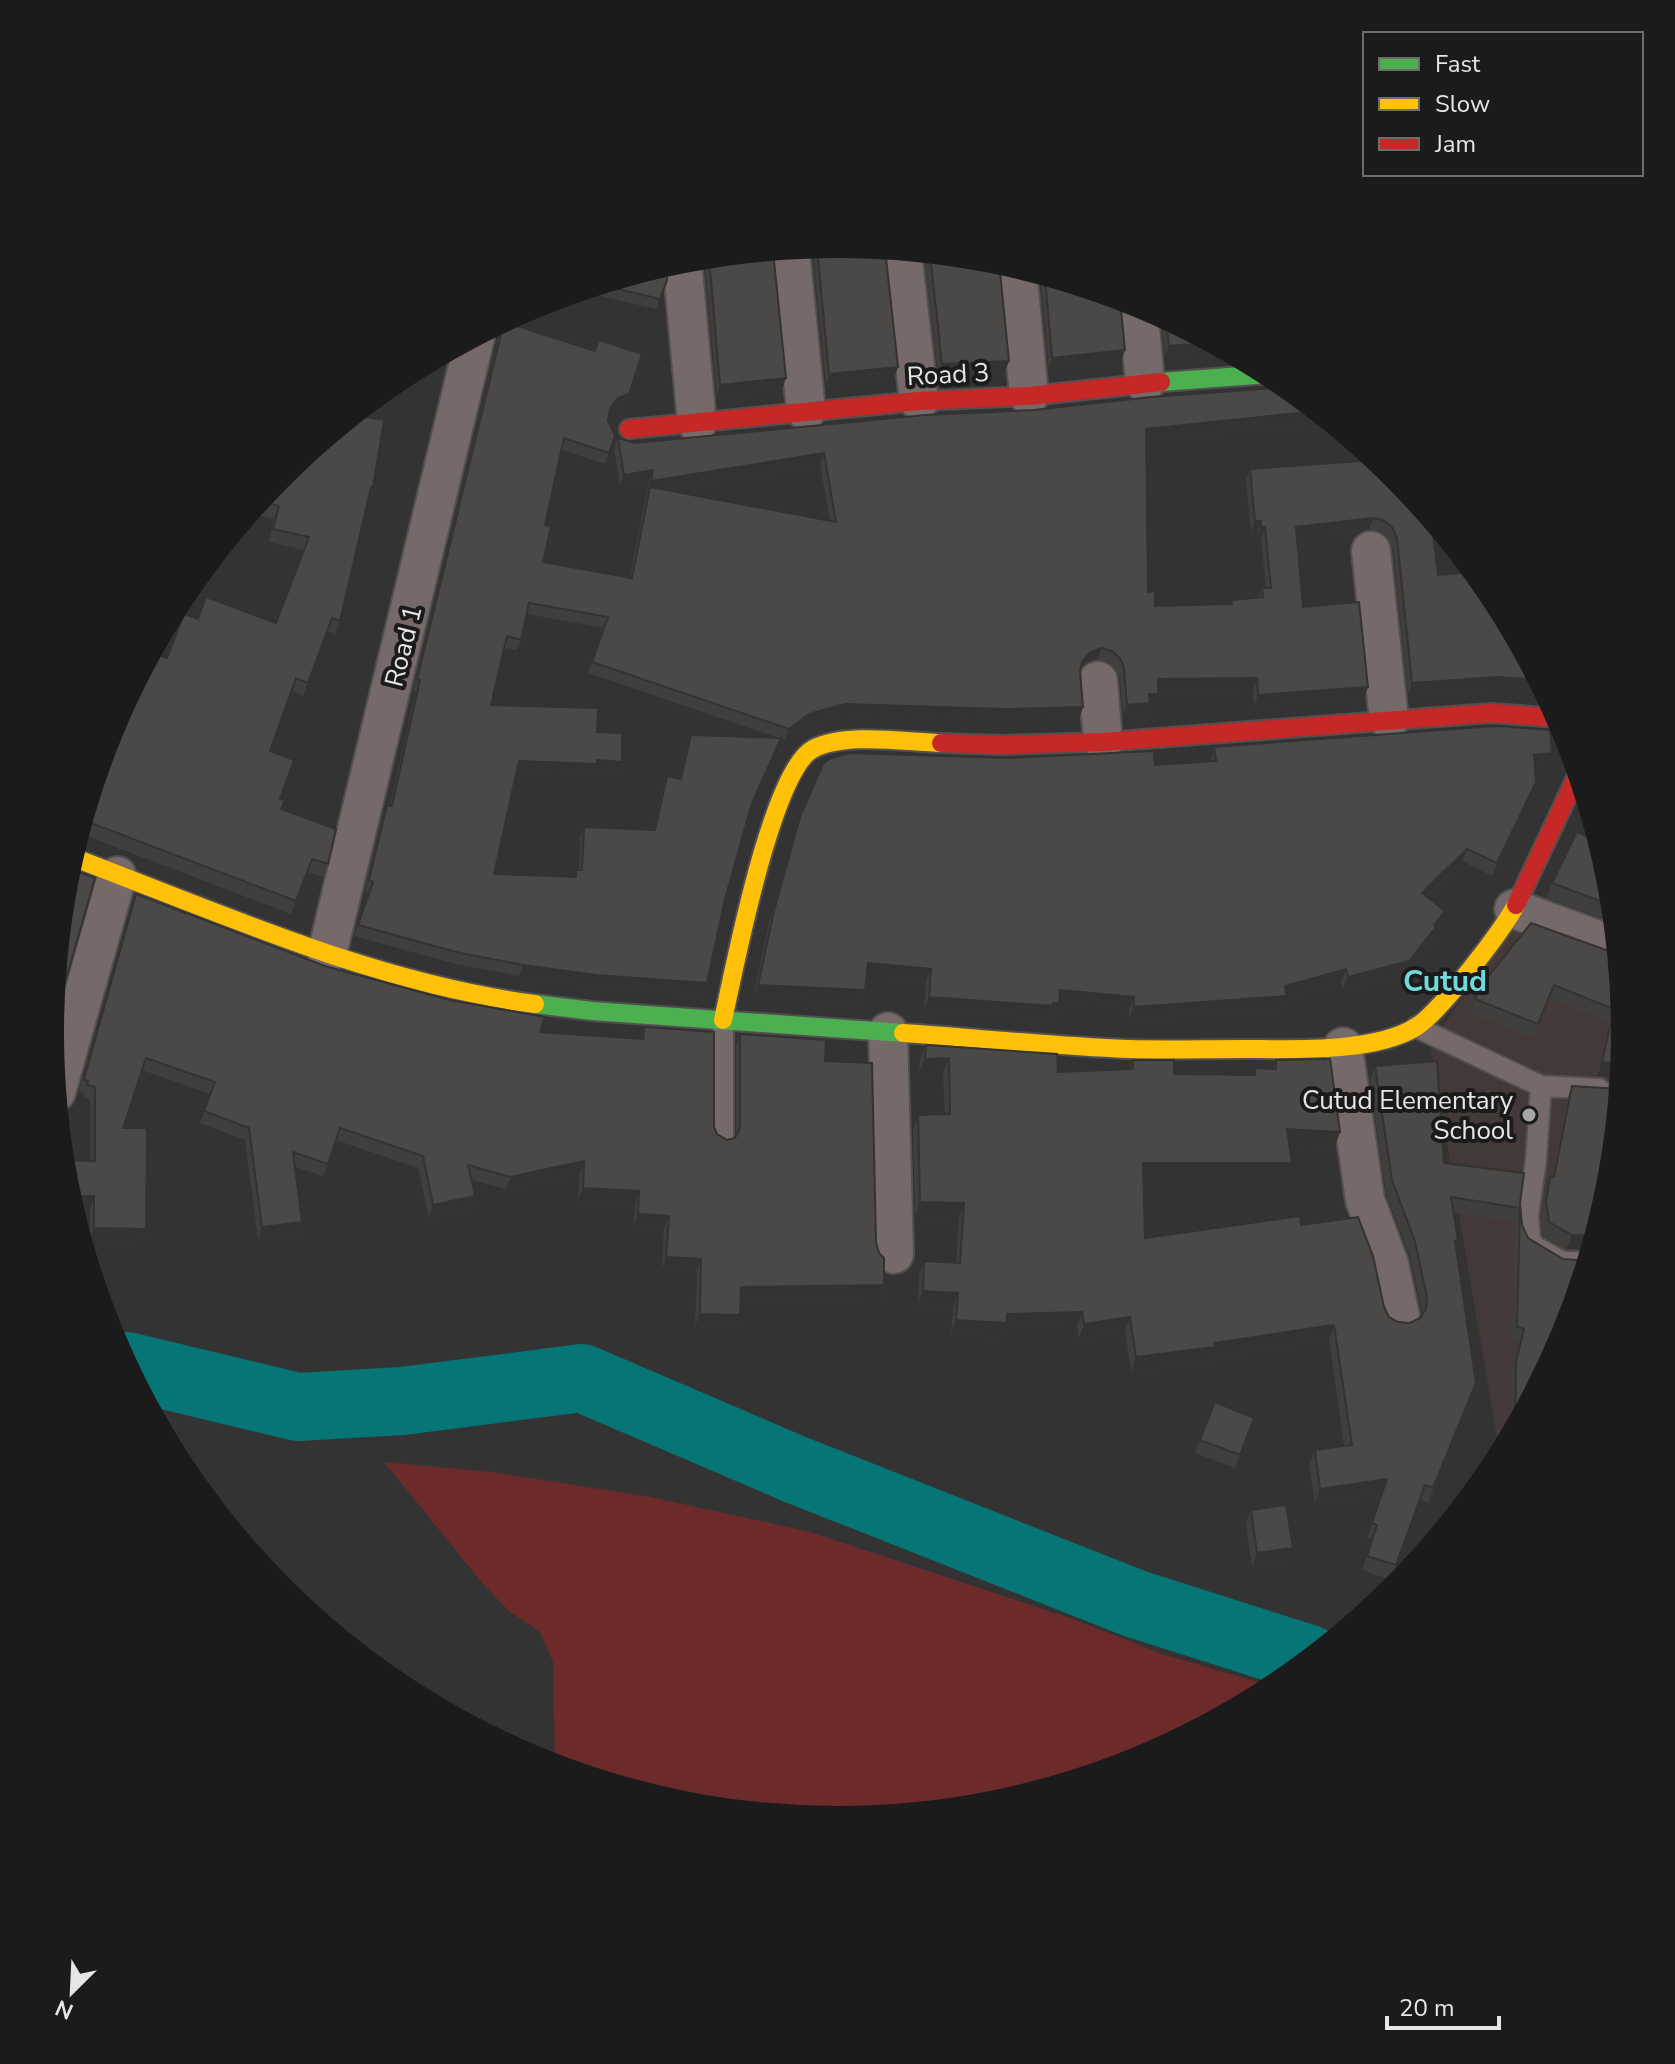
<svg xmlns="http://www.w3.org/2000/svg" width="1675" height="2064" viewBox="0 0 1675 2064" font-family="'Nunito Sans',sans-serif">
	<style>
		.built { fill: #423938 }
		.grass { fill: #6c2b2a }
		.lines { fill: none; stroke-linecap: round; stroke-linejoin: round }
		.river { stroke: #067576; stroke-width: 68 }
		.lane-casing { stroke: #514f4f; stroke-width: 24 }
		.street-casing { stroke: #514f4f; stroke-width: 42 }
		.fast-casing { stroke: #514f4f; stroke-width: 22 }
		.slow-casing { stroke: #514f4f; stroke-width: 22 }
		.jam-casing { stroke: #514f4f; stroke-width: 22 }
		.lane { stroke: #756969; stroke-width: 20 }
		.street { stroke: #756969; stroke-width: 38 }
		.fast { stroke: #4caf50; stroke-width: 18 }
		.slow { stroke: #ffc107; stroke-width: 18 }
		.jam { stroke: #c62828; stroke-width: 18 }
		.wall { fill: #403f3e; fill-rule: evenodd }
		.shaded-wall { fill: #343332 }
		.building { fill: #4a4948; stroke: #343332; stroke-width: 2 }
		.poi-dot { fill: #a8a7a7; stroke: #1c1b1b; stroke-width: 3 }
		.labels { text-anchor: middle; stroke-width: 8; stroke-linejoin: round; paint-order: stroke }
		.street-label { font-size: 26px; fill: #e7e5e5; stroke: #1c1b1b }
		.poi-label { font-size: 26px; fill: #e7e5e5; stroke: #1c1b1b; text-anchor: end }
		.quarter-label { font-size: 30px; font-weight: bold; fill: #6fdbdc; stroke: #1c1b1b }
	</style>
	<rect width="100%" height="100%" fill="#343333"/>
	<path class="built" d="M1521 917 1625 1032 1610 1186 1565 1334 1500 1455 1430 1044Z"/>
	<path class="grass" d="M384 1462 492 1472 650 1497 807 1531 1070 1618 1165 1655 1275 1687 1138 1760 991 1804 837 1819 683 1804 555 1765 553 1662 540 1632 509 1611 484 1585Z"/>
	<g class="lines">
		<path class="river" d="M127 1366 298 1407 402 1401 582 1378 794 1469 1136 1604 1309 1659"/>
		<g class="lane-casing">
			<path id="lane" d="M1416 1027 1541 1086 1599 1089
				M1541 1086 1536 1160 1528 1216 1530 1238 1534 1246 1563 1262H1587
				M723 1139V1020"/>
		</g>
		<g class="street-casing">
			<path id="street" d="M790 249 806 411
				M902 251 919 401
				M682 260 697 423
				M1017 268 1029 396
				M1138 304 1145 383
				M1371 551 1389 720
				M1098 681 1103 742
				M1514 909 1617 947
				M327 954 475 337
				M888 1032 894 1254
				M1343 1047 1365 1200 1389 1264 1400 1316
				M56 1092 117 876"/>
		</g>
		<g class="fast-casing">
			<path id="fast" d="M1161 382 1269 374
				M535 1004 592 1011 903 1033"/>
		</g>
		<g class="slow-casing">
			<path id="slow" d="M72 857C223 914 374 983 535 1004
				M723 1020C734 970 772 770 813 749 845 732 905 742 941 743
				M903 1033C977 1038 1052 1046 1127 1049 1166 1050 1204 1049 1243 1049 1292 1049 1374 1053 1416 1027 1441 1011 1502 931 1516 905"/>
		</g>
		<g class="jam-casing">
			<path id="jam" d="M629 429 919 401 1029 396 1161 382
				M941 743 1002 745 1103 742 1491 713 1558 718
				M1516 905 1578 774"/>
		</g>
		<use href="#lane" class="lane"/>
		<use href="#street" class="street"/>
		<use href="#fast" class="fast"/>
		<use href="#slow" class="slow"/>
		<use href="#jam" class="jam"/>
	</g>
	<path class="wall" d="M838 244 898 367 894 378 826 385 812 247Z
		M773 251 786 378 782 389 717 395 704 258Z
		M924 253 992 260 1005 372 938 375Z
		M666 265 667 280 656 309 579 291Z
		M1040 274 1120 299 1125 350 1121 361 1049 369Z
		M1161 316 1228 352 1165 356Z
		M504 321 625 405 614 409 609 415 608 421 615 435 605 464 562 450 545 525 543 562 630 578 649 481 620 486 614 449 618 438 635 443 1034 410 1275 388 1284 385 1328 421 1146 440 1148 592 1155 606 1230 604 1231 600 1258 598 1262 588H1266L1261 538H1257V532H1251L1246 480 1250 469 1376 460 1434 545 1438 575 1493 688 1408 694 1393 549 1388 537 1379 531 1369 529 1297 537 1303 607 1368 687 1364 697 1254 706 1253 689 1158 690 1154 705H1149L1146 714 1123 715 1120 679 1116 669 1108 662 1097 659 1085 663 1081 669 1083 707 1079 718 1002 720 841 715 805 725 785 740 781 739 750 809 725 899 703 994 592 986 519 976 456 964 354 936 369 893 365 891 383 815 387 805 390 806 416 691H413L500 332ZM820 464 830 521 663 489ZM527 614 604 628 588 673 779 738 691 735 687 746 680 779 667 776 663 787 654 829 584 827 580 838 579 870H576L574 877 494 874 516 771 593 775 594 771 618 772 622 762 597 732 491 705 504 648 517 650 521 640Z
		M354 415 373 487 368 500 340 621 335 634 327 631 303 696 292 691 270 751 281 809 328 864 323 877 307 872 291 914 79 833 167 658 198 619 276 623 304 550 269 542 274 519 249 513 281 475Z
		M1214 747 1548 766 1535 767 1532 794 1492 876 1462 861 1426 897 1440 923 1435 930 1432 939 1405 973 1343 989 1341 982 1286 997 1282 1008 1129 1019V1009L1059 1003 1055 1016 1050 1015 1049 1018 924 1010 926 981 867 975 865 990 861 1003 753 997 769 923 800 817 1155 765 1210 762Z
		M1610 879 1614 923 1547 898 1552 883Z
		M136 894 325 966 540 1032 640 1038 644 1027 714 1127 717 1134 727 1140 735 1138 736 1135V1046L740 1034 825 1061 876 1242 884 1285 880 1298 741 1299 740 1315 736 1327 695 1326 697 1272 662 1269 664 1228 634 1226 635 1204 578 1200 580 1173 506 1189 471 1180 475 1196 471 1208 429 1217 418 1168 336 1140 323 1176 295 1167 302 1222 297 1235 258 1240 245 1140 200 1123 210 1094 142 1070 123 1128 146 1229 141 1241 90 1240V1208H72L65 1185 90 1161V1099L83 1097 84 1093 79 1091Z
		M1615 953 1625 1032 1620 1078 1597 1076 1609 1023 1549 999 1533 1038 1470 1013 1480 987Z
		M926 1045 1058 1072 1130 1069 1133 1060 1174 1074 1253 1075 1255 1068 1273 1069 1276 1060 1340 1132 1335 1146 1289 1144 1286 1177H1143L1145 1238 1301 1225 1384 1307 1389 1317 1398 1322 1410 1323 1421 1316 1422 1311 1410 1256 1386 1194 1370 1080 1375 1066 1444 1163 1520 1203 1522 1225 1565 1334 1510 1437 1511 1376 1519 1344 1512 1341 1515 1222 1454 1213 1458 1241 1455 1247 1476 1383 1428 1503 1420 1499 1391 1580 1362 1570 1372 1539 1367 1538 1382 1493 1315 1503 1309 1464 1315 1450 1344 1446 1329 1339 1211 1357 1209 1362 1131 1372 1125 1332 1079 1338 1077 1327 1005 1328 1001 1337 951 1334 953 1308 918 1305 919 1275 924 1261 956 1263 959 1217 915 1216 913 1130 918 1115 945 1114 943 1072 919 1073 920 1059Z
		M1572 1086 1610 1186 1590 1250 1588 1249H1566L1544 1237 1541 1216 1545 1191 1550 1177H1552L1567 1100Z
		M1215 1402 1254 1418 1235 1468 1195 1453Z
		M1251 1510 1288 1562 1252 1567 1246 1523Z"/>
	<path class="shaded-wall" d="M1210 343 1228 352 1165 356 1169 346Z
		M1125 350 1121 361 1049 369 1052 358Z
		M1009 361 1005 372 938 375 942 364Z
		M898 367 894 378 826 385 829 374Z
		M786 378 782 389 717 395 720 385Z
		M629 394 625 405 614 409 606 419 610 409 618 398Z
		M1317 411 1328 421 1142 440 1146 429Z
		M824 453 820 464 649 491 650 487 647 491 651 481Z
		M653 470 649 481 620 486 624 475Z
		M1373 518 1369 529 1292 538 1296 527Z
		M1255 521H1261L1257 532H1251Z
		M1261 527H1265L1261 538H1257Z
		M1442 533 1449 542 1429 546 1433 535Z
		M1101 648 1097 659 1085 663 1078 672 1082 662 1089 653Z
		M1497 677 1538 680 1544 692 1493 688 1408 694 1412 683Z
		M1257 678 1253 689 1154 690 1158 679Z
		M1368 687 1364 697 1254 706 1258 695Z
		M1149 694H1158L1154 705H1149L1146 714 1123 715 1127 705Z
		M845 704 1083 707 1079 718 1002 720 841 715 805 725 785 740 789 729 809 714Z
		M1552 753 1548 766 1530 767 1534 755Z
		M597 760 622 762 618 772 594 771 593 775 515 771 519 761Z
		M1536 782 1532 794 1492 876 1497 863Z
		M83 820 86 821 81 834 79 833Z
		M1467 849 1462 861 1417 905 1422 893Z
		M1445 911 1440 923 1435 930 1432 939 1405 973 1343 989 1348 977 1434 925Z
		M868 963 931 969 926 981 863 975Z
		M523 965 707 983 703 994 592 986 519 976Z
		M1346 969 1341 982 1286 997 1282 1008 1129 1019 1134 1007 1285 986Z
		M758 985 865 990 861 1003 753 997Z
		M1060 990 1134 997 1129 1009 1056 1003Z
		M929 997 1059 1003 1055 1016 1050 1015 1049 1018 924 1010Z
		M949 1058 943 1072 919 1073 925 1059Z
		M1602 1062 1622 1064 1620 1078 1597 1076Z
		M1287 1129 1340 1132 1335 1146 1282 1144Z
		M584 1161 580 1173 506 1189 510 1177Z
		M1143 1163H1292L1286 1177H1138Z
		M583 1188 639 1191 635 1204 578 1200Z
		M68 1196H94L90 1208H72Z
		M475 1196 471 1208 429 1217 433 1205Z
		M920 1202 964 1203 959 1217 915 1216Z
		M638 1214 669 1216 664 1228 634 1226Z
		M302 1222 297 1235 258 1240 262 1227Z
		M94 1228 146 1229 141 1241 90 1240Z
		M1572 1235H1593L1588 1249H1566Z
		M666 1257 701 1259 697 1272 662 1269Z
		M884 1285 880 1298 737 1299 741 1287Z
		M923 1291 958 1293 953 1308 918 1305Z
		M1082 1312 1077 1327 1005 1328 1001 1337 951 1334 956 1320 1007 1314Z
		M700 1314 740 1315 736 1327 695 1326Z
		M1130 1317 1125 1332 1079 1338 1084 1324Z
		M1334 1325 1329 1339 1211 1357 1209 1362 1131 1372 1136 1357 1214 1343Z
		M1387 1479 1382 1493 1315 1503 1320 1489Z
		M1293 1548 1288 1562 1252 1567 1257 1553Z"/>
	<path class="building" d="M838 244 885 249 898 367 829 374 817 247Z
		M773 251 786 378 720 385 709 257Z
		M930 254 992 260 999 262 1009 361 942 364Z
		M666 265 667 280 660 299 601 285Z
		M1045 276 1120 299 1125 350 1052 358Z
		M1166 319 1210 343 1169 346Z
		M504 322 595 351 599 340 642 354 629 394 618 398 610 409 608 421 615 435 609 453 564 438 545 525 551 527 543 562 632 578 650 487 836 522 824 453 651 481 653 470 624 475 618 438 635 443 925 415 1034 410 1151 397 1275 388 1284 385 1317 411 1146 429 1148 592 1155 591V606L1232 604 1231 600 1263 597 1262 588H1271L1265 527H1261V521H1255L1250 469 1376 460 1395 475 1442 533 1433 535 1438 575 1474 572 1493 595 1538 680 1497 677 1412 683 1397 538 1392 527 1383 520 1373 518 1296 527 1303 607 1359 602 1368 687 1258 695 1257 678 1158 679V694H1149L1150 703 1127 705 1124 668 1120 658 1112 651 1101 648 1089 653 1082 662 1080 672 1083 707 1006 709 845 704 809 714 789 729 592 662 608 617 529 603 521 640 507 636 491 705 598 708 597 732 622 733V762L597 760V764L519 761 494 874 576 877V870H582L584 827 655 830 667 776 681 779 691 735 781 738 752 803 725 899 707 983 596 975 523 965 460 953 358 925 373 882 369 880 387 805 392 806 420 680H417Z
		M354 415 384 420 373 487H371L340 621 332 618 308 683 296 678 270 751 294 760 280 799 285 800 281 809 336 829 328 864 312 859 296 901 83 820 110 730 152 653 167 658 184 614 198 619 206 597 276 623 309 537 273 529 279 506 259 501 281 475Z
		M1496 726 1550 730 1552 753 1534 755 1536 782 1497 863 1467 849 1422 893 1445 911 1434 925 1436 927 1409 961 1348 977 1346 969 1285 986 1286 996 1134 1007V997L1060 990 1059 1003H1053V1006L929 997 931 969 868 963 865 990 758 985 774 911 800 817 823 764 829 759 849 753 1007 758 1154 751 1155 765 1216 761 1214 747Z
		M1577 832 1599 841 1610 879 1613 906 1552 883Z
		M68 868 95 878 50 1035 65 878Z
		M136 894 325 966 449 1000 545 1017 540 1032 643 1039 644 1027 714 1032V1127L717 1134 727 1140 735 1138 740 1128V1034L826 1040 825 1061 872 1063 876 1242 879 1253 884 1258V1285L741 1287 740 1315 700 1314 701 1259 666 1257 669 1216 638 1214 639 1191 583 1188 584 1161 510 1177 468 1165 475 1196 433 1205 423 1156 340 1128 328 1164 293 1152 302 1222 262 1227 249 1128 204 1111 215 1082 146 1058 123 1128H147L146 1229 94 1228V1196H68L65 1185 63 1160 95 1161V1087L87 1085 88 1081 84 1079Z
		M1531 923 1617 954 1625 1032 1622 1064 1602 1062 1614 1009 1554 985 1538 1024 1475 999 1480 987Z
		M926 1045 1057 1054 1058 1072 1133 1069V1060H1174V1074L1255 1075V1068L1276 1069V1060L1330 1059 1340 1132 1287 1129 1292 1163H1143L1145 1238 1300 1216 1301 1225 1358 1217 1373 1256 1384 1307 1389 1317 1398 1322 1410 1323 1420 1318 1426 1309 1427 1297 1415 1242 1392 1180 1375 1066 1437 1061 1444 1163 1524 1173 1520 1203 1522 1225 1528 1238 1563 1259 1587 1261 1565 1334 1515 1428 1516 1362 1524 1329 1517 1327 1520 1208 1451 1197 1458 1241H1455L1476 1383 1433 1488 1425 1485 1396 1565 1367 1556 1377 1525 1372 1523 1387 1479 1320 1489 1315 1450 1352 1445 1334 1325 1214 1343 1215 1347 1136 1357 1130 1317 1084 1324 1082 1312 1007 1314V1323L956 1320 958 1293 923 1291 924 1261 960 1263 964 1203 920 1202 918 1115 950 1114 949 1058 925 1059Z
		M1572 1086 1619 1089 1610 1186 1595 1236 1572 1235 1549 1222 1546 1202 1550 1177H1554Z
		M1215 1402 1254 1418 1240 1455 1200 1440Z
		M1286 1505 1293 1548 1257 1553 1251 1510Z"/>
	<circle class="poi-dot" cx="1529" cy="1115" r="8"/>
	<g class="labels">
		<g class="street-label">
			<text transform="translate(948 374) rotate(-3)" y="9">Road 3</text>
			<text transform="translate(403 646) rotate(-76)" y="9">Road 1</text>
		</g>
		<g class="poi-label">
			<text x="1513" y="1109">Cutud Elementary<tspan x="1513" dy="30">School</tspan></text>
		</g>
		<g class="quarter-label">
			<text x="1445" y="991">Cutud</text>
		</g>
	</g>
	<path d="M0 0H1675V2064H0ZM837 258H838A773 773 0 0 1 1611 1031V1033A773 773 0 0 1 838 1806H837A773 773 0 0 1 64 1033V1031A773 773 0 0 1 837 258Z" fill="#1c1b1b" fill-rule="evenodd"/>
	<rect x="1363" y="32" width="280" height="144" fill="#1c1b1b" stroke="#6d6c6c" stroke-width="2"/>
	<rect x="1379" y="58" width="40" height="12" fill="#4caf50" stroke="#6d6c6c" stroke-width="2"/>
	<text x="1435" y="72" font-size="24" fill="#e7e5e5">Fast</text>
	<rect x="1379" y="98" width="40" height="12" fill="#ffc107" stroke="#6d6c6c" stroke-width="2"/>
	<text x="1435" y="112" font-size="24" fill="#e7e5e5">Slow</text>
	<rect x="1379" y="138" width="40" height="12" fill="#c62828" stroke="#6d6c6c" stroke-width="2"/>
	<text x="1435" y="152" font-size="24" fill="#e7e5e5">Jam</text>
	<g transform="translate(72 1992) rotate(204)" stroke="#1c1b1b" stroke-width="6" paint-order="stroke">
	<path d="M0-6L14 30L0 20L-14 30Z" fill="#e7e5e5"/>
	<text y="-12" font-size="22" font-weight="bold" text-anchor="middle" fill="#e7e5e5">N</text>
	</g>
	<path d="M1387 2016v12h112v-12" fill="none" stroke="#e7e5e5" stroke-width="4"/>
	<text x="1399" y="2016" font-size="24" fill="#e7e5e5" stroke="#1c1b1b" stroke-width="6" paint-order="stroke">20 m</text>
</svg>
